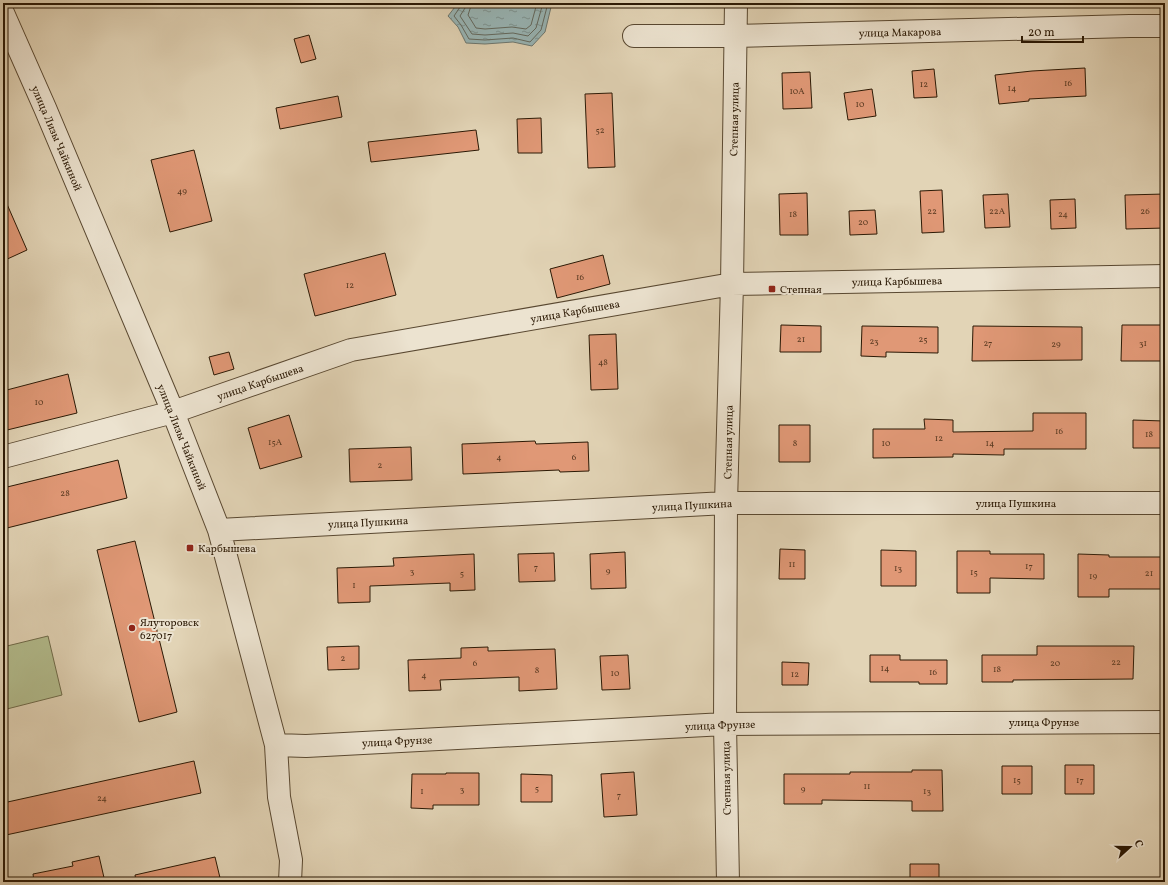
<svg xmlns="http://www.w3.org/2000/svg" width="1168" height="885" viewBox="0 0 1168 885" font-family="Vollkorn,serif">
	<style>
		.grass { fill: #b3bd8e; stroke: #6f6b4a }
		.water { fill: url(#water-ripples); stroke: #6c7770 }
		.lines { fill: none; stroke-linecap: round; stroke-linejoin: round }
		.shore { stroke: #62685e; stroke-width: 1 }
		.building { fill: #e09876; stroke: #2b1905 }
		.minor-casing { stroke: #594831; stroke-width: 24 }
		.minor { stroke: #ece3d0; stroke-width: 22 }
		.poi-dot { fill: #8f2418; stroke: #ece3d0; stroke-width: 1.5 }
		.labels { text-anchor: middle; stroke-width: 4; stroke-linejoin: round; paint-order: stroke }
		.number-label { font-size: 9px; fill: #583921 }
		.street-label { font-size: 11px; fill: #2b1905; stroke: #ece3d0 }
		.poi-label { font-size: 11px; fill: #2b1905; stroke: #ece3d0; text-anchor: start }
	</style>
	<defs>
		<pattern id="water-ripples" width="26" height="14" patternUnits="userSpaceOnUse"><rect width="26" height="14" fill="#98b6b7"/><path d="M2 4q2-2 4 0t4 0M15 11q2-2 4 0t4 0" fill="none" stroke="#7c9393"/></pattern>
	</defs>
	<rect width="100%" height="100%" fill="#e2d4b6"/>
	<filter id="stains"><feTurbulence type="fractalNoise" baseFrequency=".005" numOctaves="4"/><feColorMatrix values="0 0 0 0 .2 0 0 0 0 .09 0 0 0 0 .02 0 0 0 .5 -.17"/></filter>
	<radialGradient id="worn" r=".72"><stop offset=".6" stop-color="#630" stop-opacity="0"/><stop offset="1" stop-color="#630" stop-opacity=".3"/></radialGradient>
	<path class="grass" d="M48 636 62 695 3 710V647Z"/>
	<path class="water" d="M458 3H552L545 32 532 46 513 42 485 44 466 43 458 27 448 16Z"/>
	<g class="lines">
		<path class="shore" d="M461 3 460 7 454 16 461 25 469 39 485 40 513 38 530 42 541 30 548 3
			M466 3 465 8 460 16 472 34 485 35 513 33 528 36 536 28 543 3
			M472 3 468 15 476 28 485 29 512 27 526 29 531 25 537 3"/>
	</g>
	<path class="building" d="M309 35 316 59 301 63 294 39Z
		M1085 68 1086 96 1029 99V101L999 104 995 75 1032 71Z
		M934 69 937 97 914 98 912 71Z
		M810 72 812 108 783 109 782 73Z
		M872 89 876 116 848 120 844 93Z
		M612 93 615 167 588 168 585 94Z
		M338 96 342 117 280 129 276 108Z
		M541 118 542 153H518L517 119Z
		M476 130 479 150 371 162 368 142Z
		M194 150 212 221 170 232 151 160Z
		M942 190 944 232 922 233 920 191Z
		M807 193 808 235H780L779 194Z
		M1008 194 1010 227 985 228 983 195Z
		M1165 194V228L1126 229 1125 195Z
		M3 195 27 250 3 261Z
		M1075 199 1076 228 1051 229 1050 200Z
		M875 210 877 234 850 235 849 211Z
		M385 253 396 295 315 316 304 274Z
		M603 255 610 284 557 298 550 269Z
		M781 325 821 326V352H780Z
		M1122 325H1165V361H1121Z
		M862 326 938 327V353L886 352V357L861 356Z
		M973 326 1082 327V360L972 361Z
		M616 334 618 389 591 390 589 335Z
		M229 352 234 369 214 375 209 357Z
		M68 374 77 413 3 431V391Z
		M1033 413H1086V449H1004V455L953 454V457L873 458V429H925L924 419 953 420V432L1033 431Z
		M289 415 302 457 260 469 248 428Z
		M1133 420 1164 421V448H1133Z
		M779 425H810V462H779Z
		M535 441 536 444 588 442 589 471 560 472 559 470 463 474 462 444Z
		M411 447 412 480 350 482 349 449Z
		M118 460 127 498 3 529V488Z
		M135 541 177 712 139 722 97 550Z
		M780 549 805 550V579H779Z
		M881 550 916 551V586H881Z
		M957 551H990V554H1044V579L990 578V593H957Z
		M625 552 626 588 591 589 590 554Z
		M554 553 555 581 519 582 518 554Z
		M474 554 475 590 450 591V583L370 586V602L338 603 337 568 394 566 393 558Z
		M1078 554 1109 555V557H1162V589H1109V597H1078Z
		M359 646V669L328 670 327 647Z
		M1037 646H1134L1133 679 1013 680V682H982V655H1037Z
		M488 647V651L555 649 557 689 519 691V677L440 680 441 690 409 691 408 660 461 658V648Z
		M628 655 630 689 602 690 600 656Z
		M870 655H900V660H947V684H919V682H870Z
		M782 662 809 663 808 685H782Z
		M194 761 201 793 6 835 3 822V803Z
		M1065 765H1094V794H1065Z
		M1002 766H1032V794H1002Z
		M912 770H942L943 811H912V801L822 800V804H784V774H850V772H912Z
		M634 772 637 815 604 817 601 774Z
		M446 773H479V805H433V809L411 808 412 774H446Z
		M521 774 552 775V802H521Z
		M99 856 105 882H34L33 874 73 866 72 862Z
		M215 857 221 882H136L135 875Z
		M910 864H939V882H910Z"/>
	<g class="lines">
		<g class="minor-casing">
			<path id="minor" d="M3 13 45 108 173 412 219 530 276 745 279 797 291 860 290 882
				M634 36H735L1130 26H1165
				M3 457 173 412 351 350 732 284 1165 276
				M219 530 726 503H1165
				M276 745 306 746 725 724 1165 722
				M728 882 725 724 726 503 732 284 736 3"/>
		</g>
		<use href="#minor" class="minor"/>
	</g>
	<g class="poi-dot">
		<rect x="768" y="285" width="8" height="8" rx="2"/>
		<rect x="186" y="544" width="8" height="8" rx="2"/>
		<circle cx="132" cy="628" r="4"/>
	</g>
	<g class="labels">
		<g class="number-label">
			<text x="1068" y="86">16</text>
			<text x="924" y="87">12</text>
			<text x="1012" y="91">14</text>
			<text x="797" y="94">10А</text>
			<text x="860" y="107">10</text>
			<text x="600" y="133">52</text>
			<text x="182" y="194">49</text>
			<text x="932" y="214">22</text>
			<text x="997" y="214">22А</text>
			<text x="1145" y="214">26</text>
			<text x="793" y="217">18</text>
			<text x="1063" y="217">24</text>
			<text x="863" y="225">20</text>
			<text x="580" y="280">16</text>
			<text x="350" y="288">12</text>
			<text x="801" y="342">21</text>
			<text x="923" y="342">25</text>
			<text x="874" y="344">23</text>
			<text x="988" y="346">27</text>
			<text x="1143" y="346">31</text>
			<text x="1056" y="347">29</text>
			<text x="603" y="365">48</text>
			<text x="39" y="405">10</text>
			<text x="1059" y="434">16</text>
			<text x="1149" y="437">18</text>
			<text x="939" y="441">12</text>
			<text x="275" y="445">15А</text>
			<text x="795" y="446">8</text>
			<text x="886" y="446">10</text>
			<text x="990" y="446">14</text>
			<text x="499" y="460">4</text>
			<text x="574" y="460">6</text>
			<text x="380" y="468">2</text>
			<text x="65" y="496">28</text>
			<text x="792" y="567">11</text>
			<text x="1029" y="569">17</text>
			<text x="536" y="570">7</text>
			<text x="898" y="571">13</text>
			<text x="412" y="574">3</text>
			<text x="608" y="574">9</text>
			<text x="974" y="575">15</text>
			<text x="462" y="576">5</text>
			<text x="1149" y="576">21</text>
			<text x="1093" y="579">19</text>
			<text x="354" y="588">1</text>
			<text x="343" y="661">2</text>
			<text x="1116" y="665">22</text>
			<text x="475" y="666">6</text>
			<text x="1055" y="666">20</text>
			<text x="885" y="671">14</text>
			<text x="997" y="672">18</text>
			<text x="537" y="673">8</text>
			<text x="933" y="675">16</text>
			<text x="615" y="676">10</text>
			<text x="795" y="677">12</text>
			<text x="424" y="678">4</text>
			<text x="1017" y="783">15</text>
			<text x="1080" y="783">17</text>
			<text x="867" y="789">11</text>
			<text x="537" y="791">5</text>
			<text x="462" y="792">3</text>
			<text x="803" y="792">9</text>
			<text x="422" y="794">1</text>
			<text x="927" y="794">13</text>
			<text x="619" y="798">7</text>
			<text x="102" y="801">24</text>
		</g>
		<g class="street-label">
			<text transform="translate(900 32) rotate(-1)" y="4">улица Макарова</text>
			<text transform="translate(734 119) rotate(-89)" y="4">Степная улица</text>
			<text transform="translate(57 138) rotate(67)" y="4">улица Лизы Чайкиной</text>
			<text transform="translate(897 281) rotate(-1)" y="4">улица Карбышева</text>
			<text transform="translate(575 311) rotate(-10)" y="4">улица Карбышева</text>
			<text transform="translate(260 382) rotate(-19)" y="4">улица Карбышева</text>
			<text transform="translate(182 437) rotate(68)" y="4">улица Лизы Чайкиной</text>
			<text transform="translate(728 442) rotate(-89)" y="4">Степная улица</text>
			<text x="1016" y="507">улица Пушкина</text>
			<text transform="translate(692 505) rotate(-3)" y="4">улица Пушкина</text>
			<text transform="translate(368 522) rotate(-3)" y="4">улица Пушкина</text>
			<text x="1044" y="726">улица Фрунзе</text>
			<text transform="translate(720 725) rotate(-2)" y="4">улица Фрунзе</text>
			<text transform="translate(397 741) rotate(-3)" y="4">улица Фрунзе</text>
			<text transform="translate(726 778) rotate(-91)" y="4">Степная улица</text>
		</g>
		<g class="poi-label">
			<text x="780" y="293">Степная</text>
			<text x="198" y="552">Карбышева</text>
			<text x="140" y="626">Ялуторовск<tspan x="140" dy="13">627017</tspan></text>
		</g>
	</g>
	<rect width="1168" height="885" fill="none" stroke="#e2d4b6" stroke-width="16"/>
	<rect x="4" y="4" width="1160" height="877" fill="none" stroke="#2b1905" stroke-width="2"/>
	<rect x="8" y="8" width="1152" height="869" fill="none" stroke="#2b1905"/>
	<g transform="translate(1130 847) rotate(69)" stroke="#ece3d0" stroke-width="3" paint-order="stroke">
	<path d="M0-3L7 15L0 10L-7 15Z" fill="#2b1905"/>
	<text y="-6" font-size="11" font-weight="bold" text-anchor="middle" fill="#2b1905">С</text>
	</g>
	<path d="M1022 36v6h61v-6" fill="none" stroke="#2b1905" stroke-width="2"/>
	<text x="1028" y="36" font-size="12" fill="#2b1905" stroke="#ece3d0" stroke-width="3" paint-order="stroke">20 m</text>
	<rect width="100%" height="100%" filter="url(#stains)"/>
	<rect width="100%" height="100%" fill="url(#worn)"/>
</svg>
